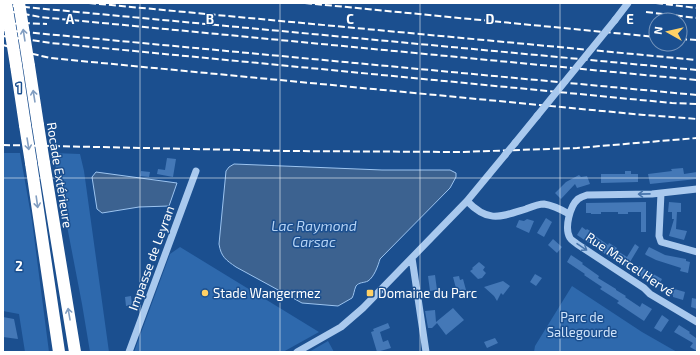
<svg xmlns="http://www.w3.org/2000/svg" width="700" height="355" viewBox="0 0 700 355" font-family="'Exo 2',sans-serif">
	<style>
		.green { fill: #2e69ad }
		.water { fill: #3c6290; stroke: #9cc4f0 }
		.building { fill: #4478b7 }
		.lines { fill: none; stroke-linecap: round; stroke-linejoin: round }
		.minor { stroke: #a9c9ee; stroke-width: 7 }
		.highway { stroke: #fff; stroke-width: 12 }
		.rail { stroke: #fff; stroke-width: 2; stroke-dasharray: 7 3; stroke-linecap: butt }
		.minor-bridge { stroke: #a9c9ee; stroke-width: 7 }
		.highway-bridge { stroke: #fff; stroke-width: 12 }
		.oneway { stroke: #829ec1 }
		.oneway2 { stroke: #4674ac }
		.grid { fill: none; stroke: #fff; stroke-width: 1; stroke-opacity: 0.55 }
		.poi-dot { fill: #ffd166; stroke: #1b4f8f; stroke-width: 1.5 }
		.labels { text-anchor: middle; stroke-width: 3; stroke-linejoin: round; paint-order: stroke }
		.street-label { font-size: 13px; fill: #fff; stroke: #1b4f8f }
		.poi-label { font-size: 13px; fill: #fff; stroke: #1b4f8f; text-anchor: start }
		.park-label { font-size: 13px; fill: #cfe3fa; stroke: #1b4f8f }
		.water-label { font-size: 14px; font-style: italic; fill: #b5d3f5; stroke: #1b4f8f }
		.grid-label { font-size: 13px; text-anchor: middle; font-weight: bold; fill: #fff; stroke: #1b4f8f; stroke-width: 3; stroke-linejoin: round; paint-order: stroke }
	</style>
	<rect width="100%" height="100%" fill="#1b4f8f"/>
	<path class="green" d="M3 153H20L32 221 49 352H25L19 314 3 311Z
		M53 153 80 154 84 171 109 352H90L82 304Z
		M180 247 319 332 283 352H134L170 254Z
		M572 286 642 332 677 352H534L535 346Z
		M328 341 334 352H309Z"/>
	<path class="water" d="M234 164 382 170H450L456 173V177L450 188 380 259C378 266 374 277 368 281 364 283 359 282 356 286 354 290 354 295 352 298L338 306 302 303 236 267C226 260 221 257 219 244L226 171 229 167Z
		M96 172 177 183 169 206 139 207 102 213 97 209 92 177Z"/>
	<path class="building" d="M167 158 176 159 173 177 157 174 158 169 165 170Z
		M683 168 684 174 697 172V179L650 184 648 174 672 171 671 169Z
		M141 171 150 172 149 177 140 176Z
		M625 171H631V174H638V182L601 183V174H625Z
		M579 175 581 177 587 176 590 184 577 188 575 184 561 199 555 193 566 182Z
		M646 202V232H641V212H628V214H618V212H601V214H591V213H586V203Z
		M669 202 681 203V212H677L676 229 687 231 684 240 669 236 674 219H672V212H668Z
		M546 218 552 222 544 237 537 233Z
		M527 219 534 221 529 233 516 227 519 220 524 221Z
		M582 227 586 230 587 229 595 234 594 235 608 245 609 243 617 248 616 250 627 257 635 244 639 247 630 262 628 261 625 266 616 260 611 258 577 235Z
		M553 239 562 247 557 253 548 245Z
		M649 247 665 255 686 259V261L690 262 688 273 680 271 681 268 656 260 646 255 645 254Z
		M571 255 583 263 582 264 599 276 598 278 616 289V290L626 296 625 297 640 307 642 303 652 309 644 321 617 303 619 301 600 289 602 287 584 275 585 274 567 262Z
		M479 262 485 267 483 270 486 273 482 278 478 279 470 271 473 269 472 268Z
		M639 266 662 279 658 287 635 273Z
		M535 274 542 278 536 286 530 282Z
		M435 275 437 290 430 291 428 276Z
		M459 276 460 280 463 279 466 290 457 292 453 277Z
		M503 281 510 286 503 295 501 293 497 301 494 296 484 287Z
		M671 288 685 292 683 300 673 297V295L669 294Z
		M131 296 132 305 126 306 125 297Z
		M692 298 697 299V309L691 307Z
		M453 308 464 320 446 335 437 323 432 328H428L425 311 435 310 436 322Z
		M662 315 669 320 661 332 654 328Z
		M3 317 14 319 18 339 3 337Z
		M388 323 390 328 380 332 383 342 388 340 391 348 377 352 371 332 374 331 373 329Z
		M679 325 690 332 689 333 696 338 697 337V351L690 347 693 343 674 332Z
		M495 338 498 343 487 348 484 342Z"/>
	<g class="lines">
		<path class="minor" d="M615 20 628 3
			M515 143 537 116
			M697 189 652 194 587 195C584 196 581 197 578 199 570 206 564 228 570 238 571 240 575 242 577 244L644 288 650 294 697 322
			M661 193 659 236 661 242 697 252
			M467 201C488 223 500 217 526 209 531 207 538 204 544 204 552 205 562 210 569 214
			M412 258 426 352
			M129 352 196 171
			M297 352 341 327 363 308 467 201 505 155"/>
		<path class="highway" d="M16 65 25 125
			M29 66 38 125
			M31 163 59 352
			M44 163 75 352"/>
		<path class="rail" d="M89 3 697 60
			M305 3 656 37
			M656 3 697 8
			M3 5 697 70
			M3 10 40 17 697 80
			M646 12 697 18
			M3 25 21 23 47 24
			M3 30 697 95
			M3 36 51 43 672 103 697 104
			M680 39 697 40
			M3 45 29 53 50 58 644 115 697 119
			M3 145 287 151 460 152 577 148 697 138"/>
		<path class="minor-bridge" d="M537 116 615 20
			M505 155 515 143"/>
		<path class="highway-bridge" d="M6 3 16 65
			M19 3 29 66
			M25 125 31 163
			M38 125 44 163"/>
	</g>
	<defs><path id="oneway-shaft" d="M-6 0H5M1.5-3L5.5 0L1.5 3" fill="none" stroke-width="1.6" stroke-linecap="round" stroke-linejoin="round"/></defs>
	<g class="oneway">
		<use href="#oneway-shaft" transform="translate(24 35) rotate(-99)"/>
		<use href="#oneway-shaft" transform="translate(34 96) rotate(-99)"/>
		<use href="#oneway-shaft" transform="translate(28 144) rotate(81)"/>
		<use href="#oneway-shaft" transform="translate(37 202) rotate(82)"/>
		<use href="#oneway-shaft" transform="translate(69 314) rotate(-100)"/>
	</g>
	<g class="oneway2">
		<use href="#oneway-shaft" transform="translate(644 194) rotate(179)"/>
		<use href="#oneway-shaft" transform="translate(582 247) rotate(34)"/>
	</g>
	<path class="grid" d="M140 3V352M280 3V352M420 3V352M560 3V352M3 178H697"/>
	<g class="poi-dot">
		<circle cx="205" cy="293" r="4"/>
		<rect x="366" y="289" width="8" height="8" rx="2"/>
	</g>
	<g class="labels">
		<g class="street-label">
			<text transform="translate(60 175) rotate(81)" y="5">Rocade Extérieure</text>
			<text transform="translate(151 258) rotate(-70)" y="5">Impasse de Leyran</text>
			<text transform="translate(630 264) rotate(34)" y="5">Rue Marcel Hervé</text>
		</g>
		<g class="poi-label">
			<text x="213" y="298">Stade Wangermez</text>
			<text x="378" y="298">Domaine du Parc</text>
		</g>
		<g class="park-label">
			<text x="582" y="322">Parc de<tspan x="582" dy="15">Sallegourde</tspan></text>
		</g>
		<g class="water-label">
			<text x="314" y="231">Lac Raymond<tspan x="314" dy="16">Carsac</tspan></text>
		</g>
	</g>
	<g class="grid-label">
		<text x="70" y="24">A</text>
		<text x="210" y="24">B</text>
		<text x="350" y="24">C</text>
		<text x="490" y="24">D</text>
		<text x="630" y="24">E</text>
		<text x="19" y="93">1</text>
		<text x="19" y="271">2</text>
	</g>
	<rect width="700" height="355" fill="none" stroke="#ffffff" stroke-width="8"/>
	<g transform="translate(668 32) rotate(278)"><circle r="19" fill="#1b4f8f" stroke="#7695bc"/>
	<path d="M0-3L7 15L0 10L-7 15Z" fill="#ffd166"/>
	<text y="-6" font-size="11" font-weight="bold" text-anchor="middle" fill="#ffffff">N</text>
	</g>
</svg>
